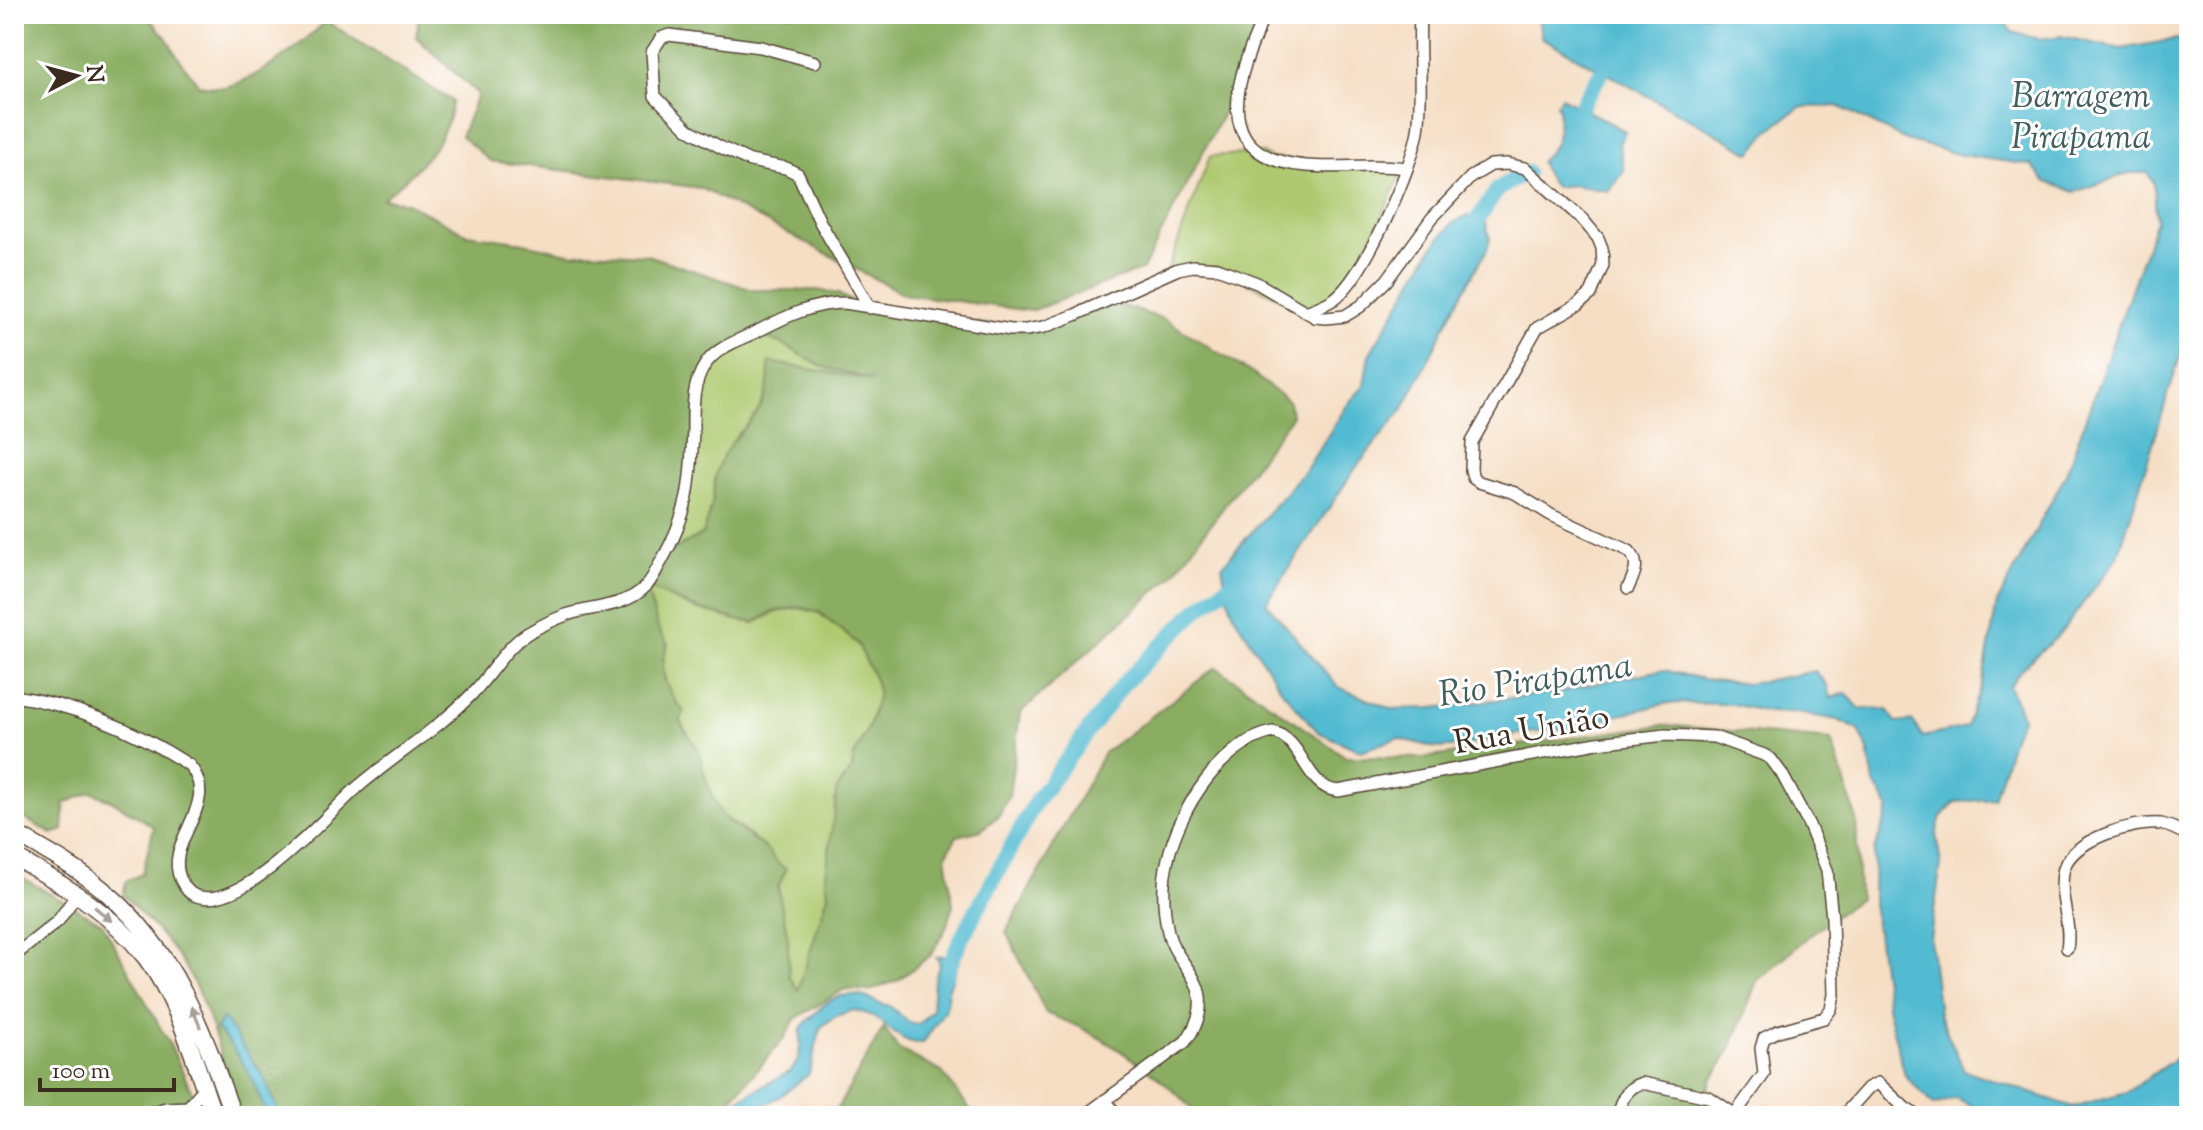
<svg xmlns="http://www.w3.org/2000/svg" width="2203" height="1130" viewBox="0 0 2203 1130" font-family="'Sorts Mill Goudy',serif">
	<style>
		.green { fill: #aec96f; stroke: #747a46; stroke-width: 2 }
		.forest { fill: #8aad62; stroke: #626c40; stroke-width: 2; fill-rule: evenodd }
		.water { fill: #53bbd1; stroke: #477278; stroke-width: 2 }
		.lines { fill: none; stroke-linecap: round; stroke-linejoin: round }
		.stream { stroke: #53bbd1; stroke-width: 3 }
		.river { stroke: #53bbd1; stroke-width: 16 }
		.minor-casing { stroke: #574537; stroke-width: 14 }
		.highway-casing { stroke: #574537; stroke-width: 19 }
		.minor { stroke: #fff; stroke-width: 11 }
		.highway { stroke: #fff; stroke-width: 16 }
		.oneway { fill: #a79f9a }
		.labels { text-anchor: middle; stroke-width: 6; stroke-linejoin: round; paint-order: stroke }
		.street-label { font-size: 34px; fill: #3b2a1e; stroke: #fff }
		.water-label { font-size: 36px; font-style: italic; fill: #435d5d; stroke: #fff }
	</style>
	<rect width="100%" height="100%" fill="#fff"/>
	<filter id="ink" filterUnits="userSpaceOnUse"><feTurbulence type="fractalNoise" baseFrequency=".0125" numOctaves="2"/><feDisplacementMap in="SourceGraphic" scale="16" xChannelSelector="R" yChannelSelector="G"/><feConvolveMatrix kernelMatrix="1 2 1 2 8 2 1 2 1" color-interpolation-filters="sRGB"/></filter>
	<filter id="wash" filterUnits="userSpaceOnUse"><feTurbulence type="fractalNoise" baseFrequency=".006" numOctaves="4" result="noise"/><feDisplacementMap in="SourceGraphic" scale="32" xChannelSelector="R" yChannelSelector="G"/><feGaussianBlur stdDeviation="1.8" result="paint"/><feColorMatrix in="noise" values="0 0 0 0 0 0 0 0 0 0 0 0 0 0 0 0 0 1.4 0 .05"/><feComposite in="paint" operator="in"/></filter>
	<g filter="url(#wash)">
		<rect width="100%" height="100%" fill="#f5dec4"/>
		<path class="green" d="M1261 153 1271 158 1404 168 1360 264 1315 316 1217 267 1166 274 1210 156Z
			M754 333 780 343 821 366 894 385 770 381C764 404 755 421 737 435L703 535 666 554 706 363Z
			M646 589 657 591 692 608 741 621 755 623 774 613 798 608 819 613 858 644 876 682 878 693 870 724 854 756 852 769 837 789 826 876 828 895 798 992 789 976 776 864C767 850 754 838 740 828 733 823 726 820 720 813 709 795 704 772 699 753 696 741 685 735 680 720L684 712C667 692 656 670 668 644L659 631Z"/>
		<path class="forest" d="M14 14H145L166 37 181 62 199 85C207 86 217 88 225 87 258 79 302 45 326 21L452 101C449 142 413 174 383 198L407 203 467 234 510 240 573 254 586 252 647 255 753 290H817L838 294 861 306 1026 330 1107 301 1164 319 1253 374 1289 402 1291 417 1172 576 1020 713 1009 796 999 815 981 830 957 836 946 855 953 905 946 928 931 955 898 980 869 991 845 989 795 1019 784 1039 735 1095 705 1116H241C223 1070 214 1020 190 976 173 945 148 921 123 895L126 881 142 874 154 827 111 800 91 792 65 803 63 830 52 834 14 813ZM754 333 781 343 821 366 873 380 769 362C771 423 737 421 718 466 714 478 714 492 712 504 709 514 706 524 703 534L666 554 691 470 698 379 718 352ZM646 587 692 607 741 621 755 622 773 612 798 607 819 612 858 644 876 682 878 693 870 724 854 756 852 769 837 789 826 876 828 895 798 990 789 976 788 938 778 888 786 869C773 862 774 855 764 847 752 838 728 825 720 812 709 794 704 772 699 753 696 741 685 735 680 721L684 712C667 692 656 670 668 644L659 631Z
			M419 14H1274L1143 269 1031 311 904 294 701 188 490 161 461 136 478 94 416 37Z
			M1216 667 1346 757 1423 758 1664 725 1831 740 1856 817 1859 899 1812 933 1757 981 1730 1051 1711 1081 1701 1116H1196C1180 1089 1116 1046 1087 1031 1074 1024 1060 1019 1046 1013L1006 932 1104 753Z
			M14 873 102 923 171 1047 198 1105 199 1116H14Z
			M884 1027 898 1049 942 1072 975 1116H833Z"/>
		<path class="water" d="M1538 14H1999L2012 32 2039 39 2060 36 2121 49 2189 37V327L2118 556 2060 634 2023 667 2009 686 2023 718 2014 734 1994 799 1955 802 1940 819 1936 835 1941 864 1930 938 1939 1015 1964 1070 2073 1107 2127 1092 2189 1049V1099L2169 1116H1994L1956 1098 1933 1105 1905 1075 1888 1011 1873 903 1874 851 1889 808 1874 782 1868 750 1859 730 1838 720 1799 713 1768 712 1732 704 1668 703 1614 716 1585 727 1517 734 1462 746 1436 748 1398 738 1361 751 1318 732 1281 689 1235 617 1228 599 1222 566 1307 468 1348 404 1364 385 1369 355 1434 245 1452 224 1468 215 1485 220 1490 238 1487 249 1454 308 1405 406 1355 469 1266 603 1338 687 1391 709 1433 708 1565 691 1605 681 1663 670 1703 679 1748 684 1815 671 1827 685 1830 698 1846 693 1859 708 1888 710 1896 723 1912 721 1923 737 1966 727 1983 680 1997 603 2066 474 2156 220 2154 184 2148 173H2129L2075 192 2046 182 2031 165 1961 155 1906 140 1838 106 1800 107 1768 131 1751 153 1541 37Z
			M1561 97 1625 131 1619 144 1624 171 1608 191 1573 185 1556 187 1550 182C1548 174 1542 169 1540 161 1563 141 1557 134 1559 108L1556 105Z
			M949 956 960 959 948 990 946 1008 923 1043C900 1044 890 1026 872 1016 866 1013 859 1012 853 1010L836 1016 821 1027 809 1074 782 1095 747 1116H715L730 1104 791 1071C802 1058 800 1044 801 1028 819 1008 836 988 865 997 874 1000 879 1006 888 1005L910 1023 919 1024 932 1010 934 980 940 963 936 957Z
			M223 1018 265 1079 280 1116H267C255 1084 241 1053 216 1029Z"/>
		<g class="lines">
			<path class="stream" d="M202 1056 224 1116"/>
			<path class="river" d="M1569 126 1613 53
				M1468 234 1498 189 1526 173
				M945 976 961 939 1036 801 1123 684 1196 611 1242 575"/>
		</g>
	</g>
	<g filter="url(#ink)">
		<g class="lines">
			<g class="minor-casing">
				<path id="minor" d="M1265 14C1237 76 1206 157 1306 166 1339 169 1372 163 1405 168
					M815 62 761 47 669 35 661 38 652 52 655 96 688 129 720 147 750 161 786 168 798 174 820 222 870 308
					M1306 312C1315 308 1325 305 1334 299 1364 278 1412 168 1418 131 1423 97 1418 50 1420 14
					M14 696C77 705 136 731 189 765 224 805 160 842 182 882 185 888 189 893 194 895 240 916 327 814 359 786 395 755 438 729 471 695 490 676 505 647 528 633 540 626 553 620 566 615 591 607 626 607 645 587 652 581 656 570 661 562 689 513 691 484 693 429 693 407 692 385 705 365 716 347 742 339 760 330 787 316 814 303 845 303L1011 330H1026L1044 327 1075 315 1178 269 1193 266 1217 268 1257 283 1315 317 1326 318 1345 316 1361 306 1387 280 1432 218 1471 177 1491 165 1507 164 1525 168 1583 220 1598 238 1602 248 1603 265 1591 294 1579 304 1537 328 1472 442 1471 470 1473 478 1479 482 1515 493 1551 515 1629 551C1641 563 1634 575 1628 588
					M2067 948C2072 922 2057 893 2064 868 2073 839 2134 821 2161 824 2171 826 2180 831 2189 836
					M14 956 58 921 77 894
					M1105 1100 1112 1109 1113 1116
					M140 1116 166 1108 188 1107
					M191 1116 188 1107 204 1088
					M1084 1116 1185 1042C1195 1029 1202 1014 1200 997 1197 972 1173 957 1168 932 1163 908 1162 882 1168 859 1179 810 1221 743 1273 732 1304 740 1305 788 1338 791L1597 743 1665 735 1714 737 1764 755 1771 759 1782 774 1809 825 1827 870 1832 918 1834 995 1831 1009 1824 1018 1778 1031 1764 1038 1761 1048 1764 1074 1735 1114
					M1617 1116C1620 1101 1627 1087 1642 1083L1709 1097 1737 1116
					M1843 1116 1868 1088 1878 1083 1906 1109 1918 1116
					M2187 1116 2189 1114"/>
			</g>
			<g class="highway-casing">
				<path id="highway" d="M14 833C46 851 79 869 107 893 176 951 204 1034 233 1116
					M14 857C63 884 111 912 146 958 180 1003 195 1064 214 1116"/>
			</g>
			<use href="#minor" class="minor"/>
			<use href="#highway" class="highway"/>
		</g>
		<defs><path id="oneway-solid" d="M-6-.8H1V-3.2L6.5 0L1 3.2V.8H-6Z" transform="scale(2)"/></defs>
		<g class="oneway">
			<use href="#oneway-solid" transform="translate(103 914) rotate(40)"/>
			<use href="#oneway-solid" transform="translate(196 1017) rotate(-112)"/>
		</g>
	</g>
	<g class="labels">
		<g class="street-label">
			<text transform="translate(1531 728) rotate(-10)" y="12">Rua União</text>
		</g>
		<g class="water-label">
			<text x="2081" y="107">Barragem<tspan x="2081" dy="41">Pirapama</tspan></text>
			<text transform="translate(1535 678) rotate(-9)" y="13">Rio Pirapama</text>
		</g>
	</g>
	<rect width="2203" height="1130" fill="none" stroke="#fff" stroke-width="48"/>
	<g transform="translate(76 76) rotate(84)" stroke="#ffffff" stroke-width="6" paint-order="stroke">
	<path d="M0-6L14 30L0 20L-14 30Z" fill="#3b2a1e"/>
	<text y="-12" font-size="22" font-weight="bold" text-anchor="middle" fill="#3b2a1e">N</text>
	</g>
	<path d="M40 1078v12h134v-12" fill="none" stroke="#3b2a1e" stroke-width="4"/>
	<text x="52" y="1078" font-size="24" fill="#3b2a1e" stroke="#ffffff" stroke-width="6" paint-order="stroke">100 m</text>
</svg>
